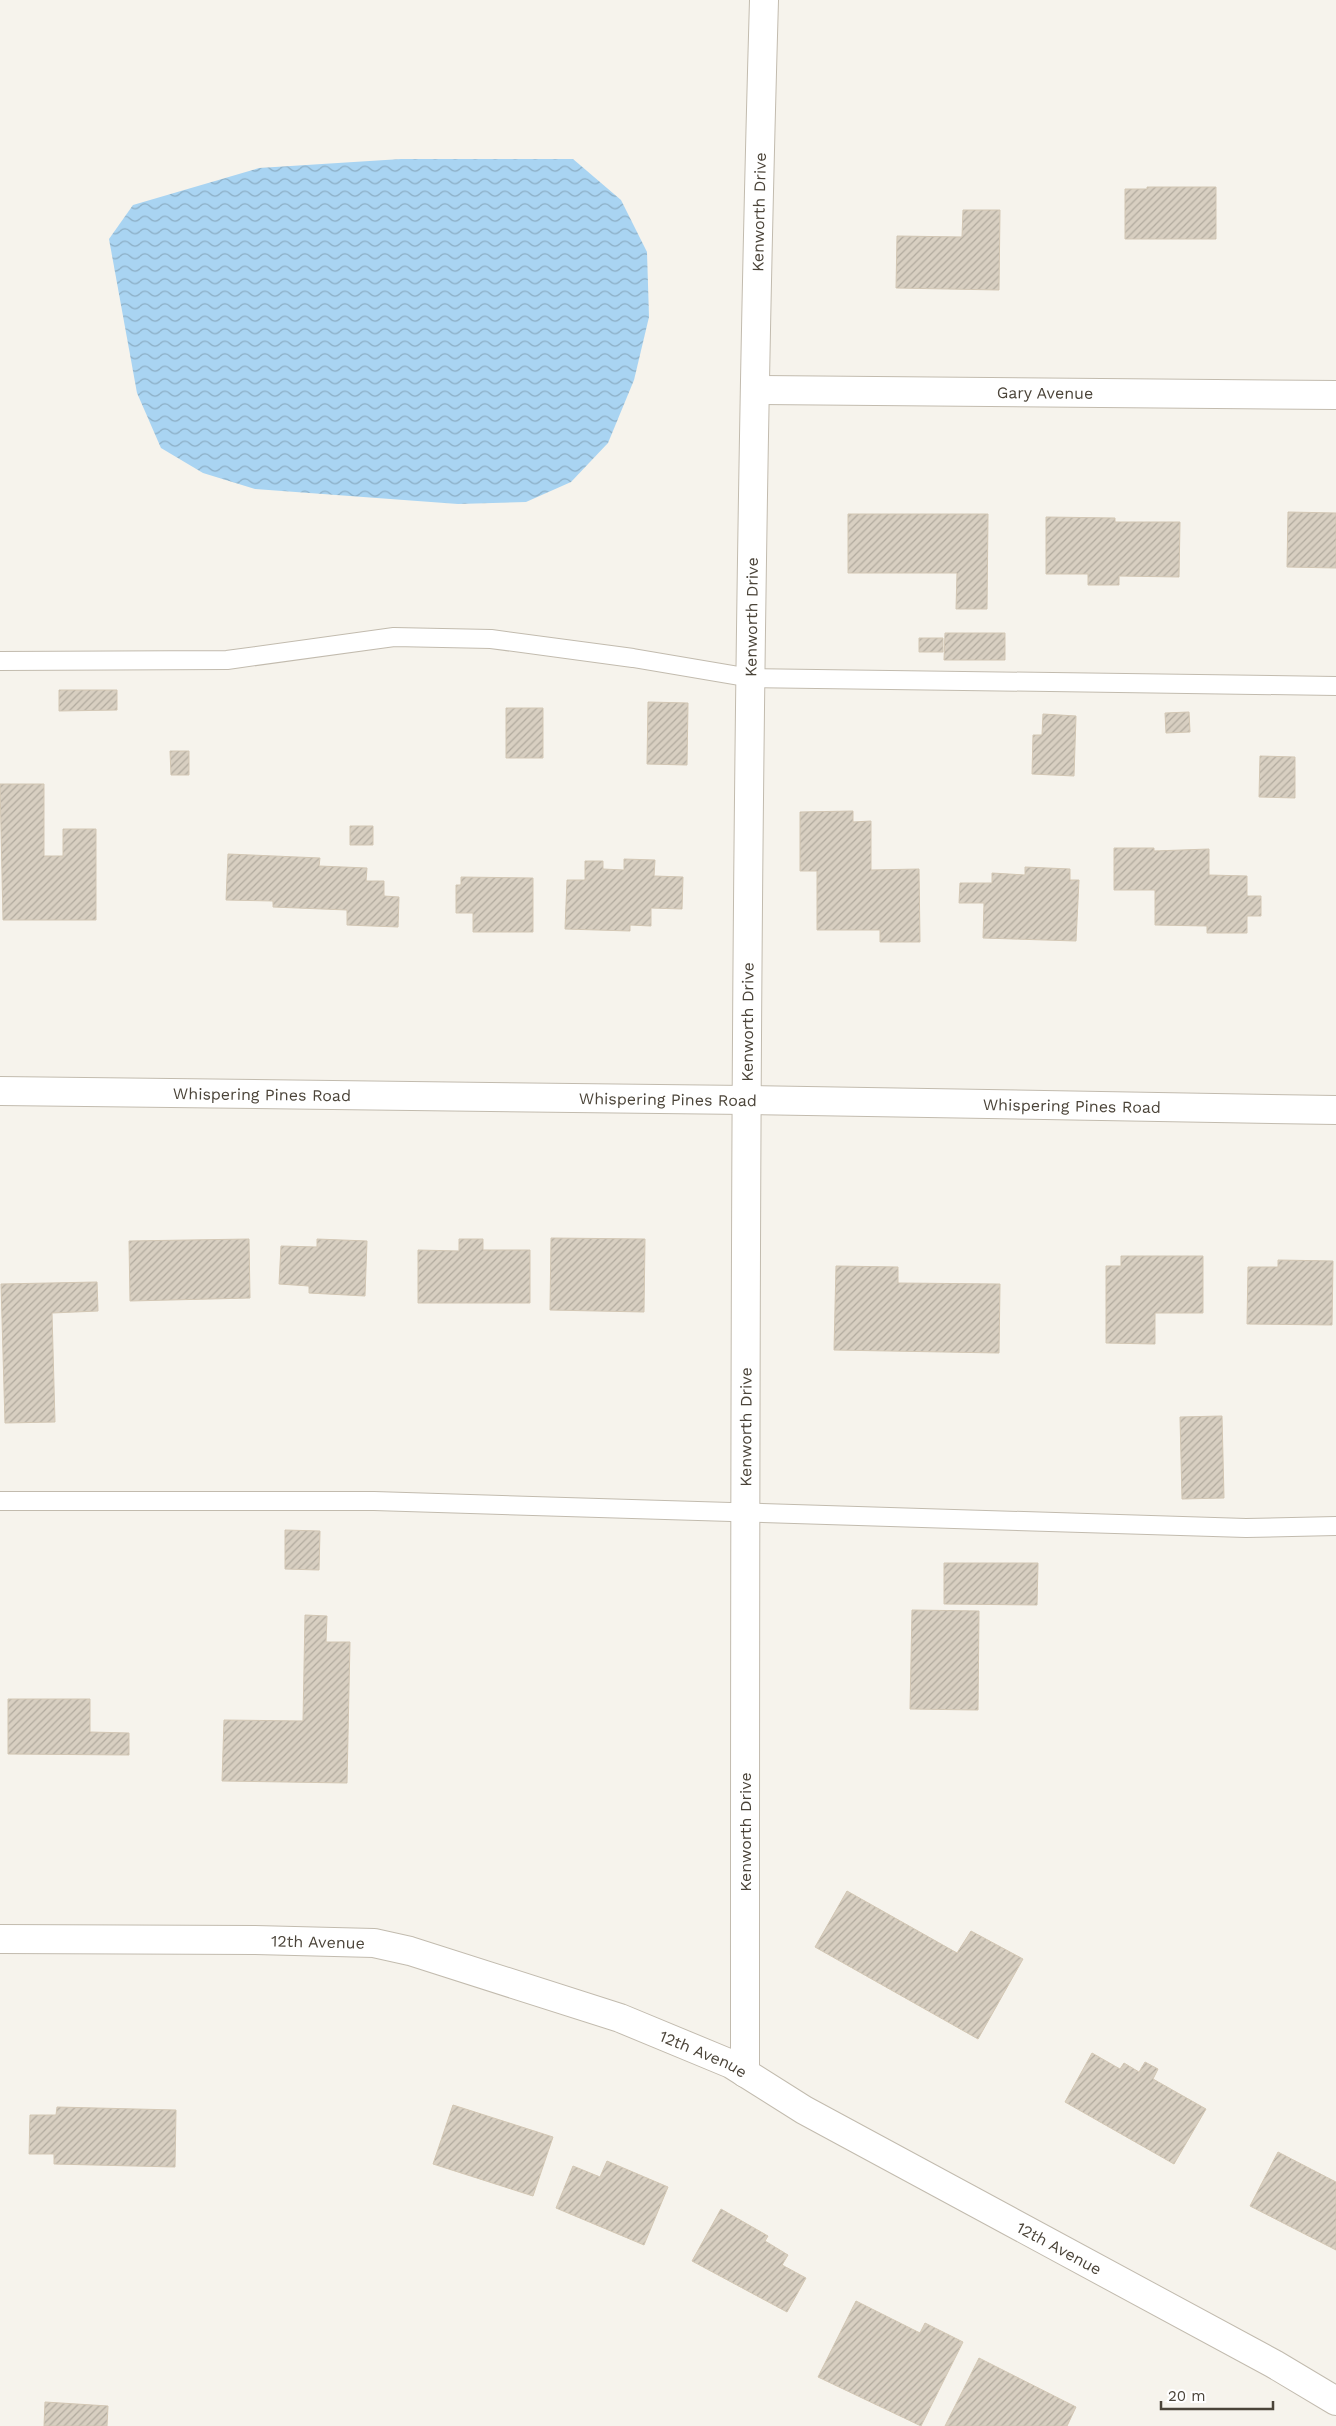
<svg xmlns="http://www.w3.org/2000/svg" width="1336" height="2426" viewBox="0 0 1336 2426" font-family="'Work Sans',sans-serif">
	<style>
		.water { fill: url(#water-waves) }
		.building { fill: url(#building-hatch); stroke: #d3c7b4 }
		.lines { fill: none; stroke-linecap: round; stroke-linejoin: round }
		.service-casing { stroke: #c2bbae; stroke-width: 20 }
		.minor-casing { stroke: #c2bbae; stroke-width: 30 }
		.tertiary-casing { stroke: #c2bbae; stroke-width: 30 }
		.service { stroke: #fff; stroke-width: 18 }
		.minor { stroke: #fff; stroke-width: 28 }
		.tertiary { stroke: #fff; stroke-width: 28 }
		.labels { text-anchor: middle; stroke-width: 4; stroke-linejoin: round; paint-order: stroke }
		.street-label { font-size: 16px; fill: #4b4439; stroke: #fff }
	</style>
	<defs>
		<pattern id="water-waves" width="16" height="10" patternUnits="userSpaceOnUse" patternTransform="scale(1.25)"><rect width="16" height="10" fill="#a9d4f2"/><path d="M0 5q4-4 8 0t8 0" fill="none" stroke="#8caec5"/></pattern>
		<pattern id="building-hatch" width="6" height="6" patternUnits="userSpaceOnUse" patternTransform="scale(1.25)"><rect width="6" height="6" fill="#d8cfc1"/><path d="M-1 1l2-2M0 6l6-6M5 7l2-2" fill="none" stroke="#b1aa9e"/></pattern>
	</defs>
	<rect width="100%" height="100%" fill="#f6f3ec"/>
	<path class="water" d="M401 159H573L621 200 647 252 649 317 634 380 608 443 571 482 526 502 458 504 255 489 203 473 161 448 137 393 109 239 133 205 259 168Z"/>
	<path class="building" d="M1147 187H1216V239H1125V189H1147Z
		M963 210H1000L999 290 896 288 897 236 962 237Z
		M1288 512 1336 513V568L1287 567Z
		M848 514H988L987 609H956L957 573H848Z
		M1046 517 1115 518V522H1180L1179 577 1119 576V585H1088V574H1046Z
		M945 633H1005V660H944Z
		M919 638H943V652H919Z
		M59 690H117V710L59 711Z
		M648 702 688 703 687 765 647 764Z
		M506 708H543V758H506Z
		M1189 712 1190 732 1166 733 1165 713Z
		M1043 714 1076 716 1074 776 1032 774 1033 735H1042Z
		M170 751H189V775H171Z
		M1260 756 1295 757V798L1259 797Z
		M0 784H44V856H63V829H96V920H3Z
		M853 811V822L871 821V870L919 869 920 942H880V930H817V871H800V812Z
		M350 826H373V845H350Z
		M1114 848H1154V851L1209 849V875L1247 876V896H1261V916H1247V933H1207V926L1155 925V890H1114Z
		M228 854 320 858 319 866 367 868 366 881H384V896L399 897 398 927 347 925V910L273 907V901L226 900Z
		M624 859 655 860 654 876 683 877 682 909 651 908V926L630 925V931L565 929 567 880H585V861H603V869L624 870Z
		M1025 867 1070 869V880H1079L1076 941 983 938 984 903H959L960 883H992V873L1025 875Z
		M461 877 533 878V932H473V913H456V885H461Z
		M551 1238 645 1239 644 1312 550 1310Z
		M249 1239 250 1298 130 1301 129 1241Z
		M317 1239 367 1241 365 1296 309 1293V1286L279 1284 281 1246 317 1247Z
		M459 1239H483V1250H530V1303H418V1250L459 1251Z
		M1121 1256H1203V1313H1155V1344L1106 1343V1266H1121Z
		M1278 1260 1333 1261 1332 1325 1247 1324 1248 1267H1278Z
		M836 1266 898 1267V1283L1000 1284 999 1353 834 1350Z
		M97 1282 98 1311 52 1313 55 1422 5 1423 1 1284Z
		M1222 1416 1224 1498 1182 1499 1180 1417Z
		M285 1530 320 1531 319 1570 285 1569Z
		M944 1563H1038L1037 1605 944 1604Z
		M912 1610 979 1611 978 1710 910 1709Z
		M305 1615 327 1616 326 1642H350L347 1783 222 1781 224 1720 303 1721Z
		M8 1699H90V1732L129 1733V1755L8 1754Z
		M847 1891 957 1953 971 1931 1023 1959 978 2039 815 1947Z
		M1092 2053 1120 2069 1124 2063 1139 2072 1145 2062 1158 2069 1153 2079 1206 2109 1174 2164 1065 2102Z
		M453 2105 553 2137 533 2196 433 2164Z
		M57 2107 176 2110 175 2167 54 2164V2154H29L30 2115H56Z
		M1278 2152 1336 2182V2250L1250 2206Z
		M607 2161 668 2187 644 2245 556 2208 573 2166 600 2177Z
		M721 2209 768 2236 765 2241 788 2255 782 2265 806 2278 787 2312 692 2261Z
		M856 2301 920 2333 925 2323 963 2342 921 2426 818 2377Z
		M979 2358 1076 2407 1067 2426H945Z
		M45 2402 108 2406 107 2426H44Z"/>
	<g class="lines">
		<g class="service-casing">
			<path id="service" d="M0 661 227 660 394 637 491 639 633 658 751 678 1336 686
				M0 1501H374L1246 1528 1336 1526"/>
		</g>
		<g class="minor-casing">
			<g id="minor">
				<path id="s1" d="M755 390 1336 395"/>
				<path id="s2" d="M0 1939 255 1940 374 1943 410 1951 620 2018 731 2064 804 2110 1274 2364 1336 2401"/>
				<path id="s3" d="M745 2073C745 1382 744 691 764 0"/>
			</g>
		</g>
		<g class="tertiary-casing">
			<g id="tertiary">
				<path id="s4" d="M0 1091 746 1100 1336 1110"/>
			</g>
		</g>
		<use href="#service" class="service"/>
		<use href="#minor" class="minor"/>
		<use href="#tertiary" class="tertiary"/>
	</g>
	<g class="labels">
		<g class="street-label">
			<text dy="6" stroke="none"><textPath href="#s3" startOffset="1861">Kenworth Drive</textPath></text>
			<text dy="6" stroke="none"><textPath href="#s1" startOffset="290">Gary Avenue</textPath></text>
			<text dy="6" stroke="none"><textPath href="#s3" startOffset="1456">Kenworth Drive</textPath></text>
			<text dy="6" stroke="none"><textPath href="#s3" startOffset="1051">Kenworth Drive</textPath></text>
			<text dy="6" stroke="none"><textPath href="#s4" startOffset="262">Whispering Pines Road</textPath></text>
			<text dy="6" stroke="none"><textPath href="#s4" startOffset="668">Whispering Pines Road</textPath></text>
			<text dy="6" stroke="none"><textPath href="#s4" startOffset="1072">Whispering Pines Road</textPath></text>
			<text dy="6" stroke="none"><textPath href="#s3" startOffset="646">Kenworth Drive</textPath></text>
			<text dy="6" stroke="none"><textPath href="#s3" startOffset="241">Kenworth Drive</textPath></text>
			<text dy="6" stroke="none"><textPath href="#s2" startOffset="318">12th Avenue</textPath></text>
			<text dy="6" stroke="none"><textPath href="#s2" startOffset="722">12th Avenue</textPath></text>
			<text dy="6" stroke="none"><textPath href="#s2" startOffset="1128">12th Avenue</textPath></text>
		</g>
	</g>
	<path d="M1161 2401v8h112v-8" fill="none" stroke="#4b4439" stroke-width="2.5"/>
	<text x="1168" y="2401" font-size="15" fill="#4b4439" stroke="#ffffff" stroke-width="4" paint-order="stroke">20 m</text>
</svg>
